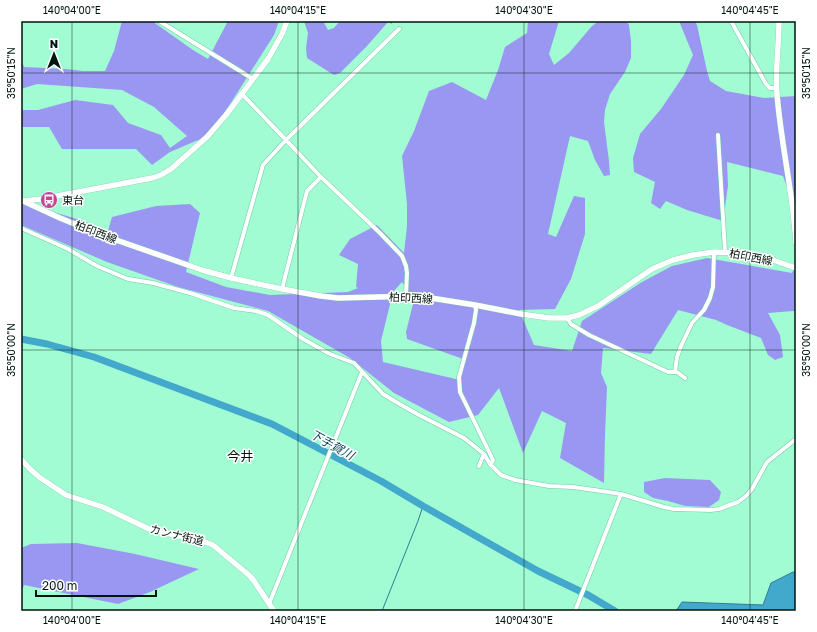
<svg xmlns="http://www.w3.org/2000/svg" width="817" height="632" viewBox="0 0 817 632" font-family="'Golos Text','Noto Sans JP',sans-serif">
	<style>
		.forest { fill: #9a97f3; fill-rule: evenodd }
		.water { fill: #43a9cc; stroke: #2f7d92 }
		.lines { fill: none; stroke-linecap: round; stroke-linejoin: round }
		.stream { stroke: #2f7d92; stroke-width: 1 }
		.river { stroke: #43a9cc; stroke-width: 7 }
		.street-casing { stroke: #71cba4; stroke-width: 5 }
		.secondary-casing { stroke: #71cba4; stroke-width: 6 }
		.street { stroke: #fff; stroke-width: 4 }
		.secondary { stroke: #fff; stroke-width: 5.5 }
		.ticks { fill: none; stroke: #00160c; stroke-width: 1; stroke-opacity: 0.45 }
		.labels { text-anchor: middle; stroke-width: 3; stroke-linejoin: round; paint-order: stroke }
		.poi-label { font-size: 11px; fill: #00160c; stroke: #fff; text-anchor: start }
		.street-label { font-size: 11px; fill: #00160c; stroke: #fff }
		.water-label { font-size: 12px; font-style: italic; fill: #034254; stroke: #fff }
		.quarter-label { font-size: 13px; fill: #00160c; stroke: #fff }
		.neatline { fill: none; stroke: #00160c; stroke-width: 1.5 }
		.ticks-label { font-size: 10px; text-anchor: middle; fill: #00160c }
	</style>
	<rect width="100%" height="100%" fill="#a1fbd3"/>
	<path class="forest" d="M122 21H152L193 50 208 59 228 21H279L274 35 220 120 203 138 170 152 152 165 136 149H62L49 127H21V110H38L75 100 113 105 128 123 161 135 170 148 187 136 154 107 122 90 37 84 21 89V59L24 67 66 69 83 71H105L114 51Z
		M304 21H323L328 30 334 28 340 21H392V24L388 22 367 46 340 73 334 75 307 58 306 48 308 33Z
		M528 21H559L549 54 554 65 569 53 592 26 599 21H627L629 25 631 41V58L625 72 610 94 605 110 604 122 609 161 610 175 604 176 595 160 588 141 570 136 548 234 556 237 574 196 585 198V234L571 279 555 309 519 310 534 345 572 351 582 321 642 282 672 266 707 258 792 273 796 264V312L793 311 768 313 780 335 783 357 775 360 768 355 761 338 727 325 716 320 678 310 651 354 603 348 601 373 607 387 605 435 604 483 560 458 566 423 542 411 523 453 499 388 478 415 449 422 394 393 350 358 268 311 178 287 107 262 21 225V202L80 220 108 231 112 217 156 206 190 204 200 213 186 272 226 287 270 295 348 292 358 288 356 287 358 264 339 255 350 239 377 225 404 253 407 226V204L402 156 414 131 429 91 452 82 486 100 498 70 505 47 527 33ZM402 282 414 300 406 332 407 339 463 359 460 380 383 362 381 341 393 292Z
		M679 21H695L697 25 707 71 710 81 726 91 764 98 796 96V221L793 204 783 176 727 162 728 186 723 221 687 210 666 201 660 209 651 203 655 182 634 172 633 158 640 134 661 109 684 75 693 55Z
		M665 478 710 480 721 492 719 500 709 507 685 506 668 501 653 498 644 492V482Z
		M77 543 135 554 199 569 150 592 118 604 24 585 21 593V548L31 544Z"/>
	<path class="water" d="M793 572H796V611H676L682 602 763 605 771 583Z"/>
	<g class="lines">
		<path class="stream" d="M382 611 418 521 423 506"/>
		<path class="river" d="M21 339 47 344 94 357 272 424 381 481 423 506 538 571 588 595 615 611"/>
		<g class="street-casing">
			<path id="street" d="M159 21 253 79
				M731 21 766 84 770 88H777
				M242 94 286 140 321 177 380 233 402 256 406 266 407 273 406 295
				M718 135 725 251
				M21 228 68 249 97 266 128 279 153 283 190 293 234 308 256 311 268 315 303 339 330 354 354 363 383 394 396 402 419 415 464 438 484 454 490 464 501 475 515 480 549 486 573 487 608 492 621 494 664 507 674 509 711 510 719 509 738 502 746 496 752 489 767 462 796 439
				M231 278 263 165 286 140 399 29
				M282 289 307 191 321 177
				M475 305 476 310 474 323 459 377 460 392 493 460 492 462 490 464
				M567 318 571 324 589 335 668 372H677L685 378
				M675 372 677 357 681 346 692 323 704 310 710 298 713 287 714 252
				M479 466 484 454
				M269 604 362 372
				M575 611 621 494"/>
		</g>
		<g class="secondary-casing">
			<path id="secondary" d="M779 21C779 45 775 70 777 94 781 144 793 193 796 243
				M21 200 60 218 99 234 202 270 231 278 282 289 321 296 338 298 418 296 475 305 521 314 549 318H567L579 315 598 306 652 269 673 260 693 255 714 252 743 253 770 259 796 268
				M24 201 41 199 152 178 161 175 171 169 207 137 226 115 268 59 282 34 287 21
				M21 459 29 468 39 477 66 495 103 507 149 529 205 542 213 545 250 576 254 581 274 611"/>
		</g>
		<use href="#street" class="street"/>
		<use href="#secondary" class="secondary"/>
	</g>
	<path class="ticks" d="M72 21V611M298 21V611M524 21V611M750 21V611M21 73H796M21 350H796"/>
	<defs>
		<g id="bus-disc" transform="scale(0.9)"><circle r="9.5" fill="#c24696" stroke="#fff"/><path d="M-5-6H5V4H4V6H2V4H-2V6H-4V4H-5ZM-3.5-4V0h7V-4ZM-3.5 1.2v1.5H-2V1.2ZM2 1.2v1.5H3.5V1.2Z" fill="#fff"/></g>
	</defs>
	<g fill-rule="evenodd">
		<use href="#bus-disc" x="49" y="200"/>
	</g>
	<g class="labels">
		<g class="poi-label">
			<text x="62" y="204">東台</text>
		</g>
		<g class="street-label">
			<text transform="translate(96 232) rotate(21)" y="4">柏印西線</text>
			<text transform="translate(751 257) rotate(11)" y="4">柏印西線</text>
			<text transform="translate(411 298) rotate(3)" y="4">柏印西線</text>
			<text transform="translate(177 535) rotate(14)" y="4">カンナ街道</text>
		</g>
		<g class="water-label">
			<text transform="translate(332 445) rotate(29)" y="4">下手賀川</text>
		</g>
		<g class="quarter-label">
			<text x="240" y="461">今井</text>
		</g>
	</g>
	<rect width="817" height="632" fill="none" stroke="#ffffff" stroke-width="44"/>
	<g transform="translate(54 54)" stroke="#ffffff" stroke-width="3" paint-order="stroke">
	<path d="M0-3L7 15L0 10L-7 15Z" fill="#00160c"/>
	<text y="-6" font-size="11" font-weight="bold" text-anchor="middle" fill="#00160c">N</text>
	</g>
	<path d="M36 590v6h120v-6" fill="none" stroke="#00160c" stroke-width="2"/>
	<text x="42" y="590" font-size="12" fill="#00160c" stroke="#ffffff" stroke-width="3" paint-order="stroke">200 m</text>
	<rect x="22" y="22" width="773" height="588" class="neatline"/>
	<g class="ticks-label">
		<text x="72" y="14">140°04'00"E</text>
		<text x="298" y="14">140°04'15"E</text>
		<text x="524" y="14">140°04'30"E</text>
		<text x="750" y="14">140°04'45"E</text>
		<text transform="translate(11 73) rotate(-90)" y="4">35°50'15"N</text>
		<text transform="translate(806 73) rotate(-90)" y="4">35°50'15"N</text>
		<text transform="translate(11 350) rotate(-90)" y="4">35°50'00"N</text>
		<text transform="translate(806 350) rotate(-90)" y="4">35°50'00"N</text>
		<text x="72" y="624">140°04'00"E</text>
		<text x="298" y="624">140°04'15"E</text>
		<text x="524" y="624">140°04'30"E</text>
		<text x="750" y="624">140°04'45"E</text>
	</g>
</svg>
